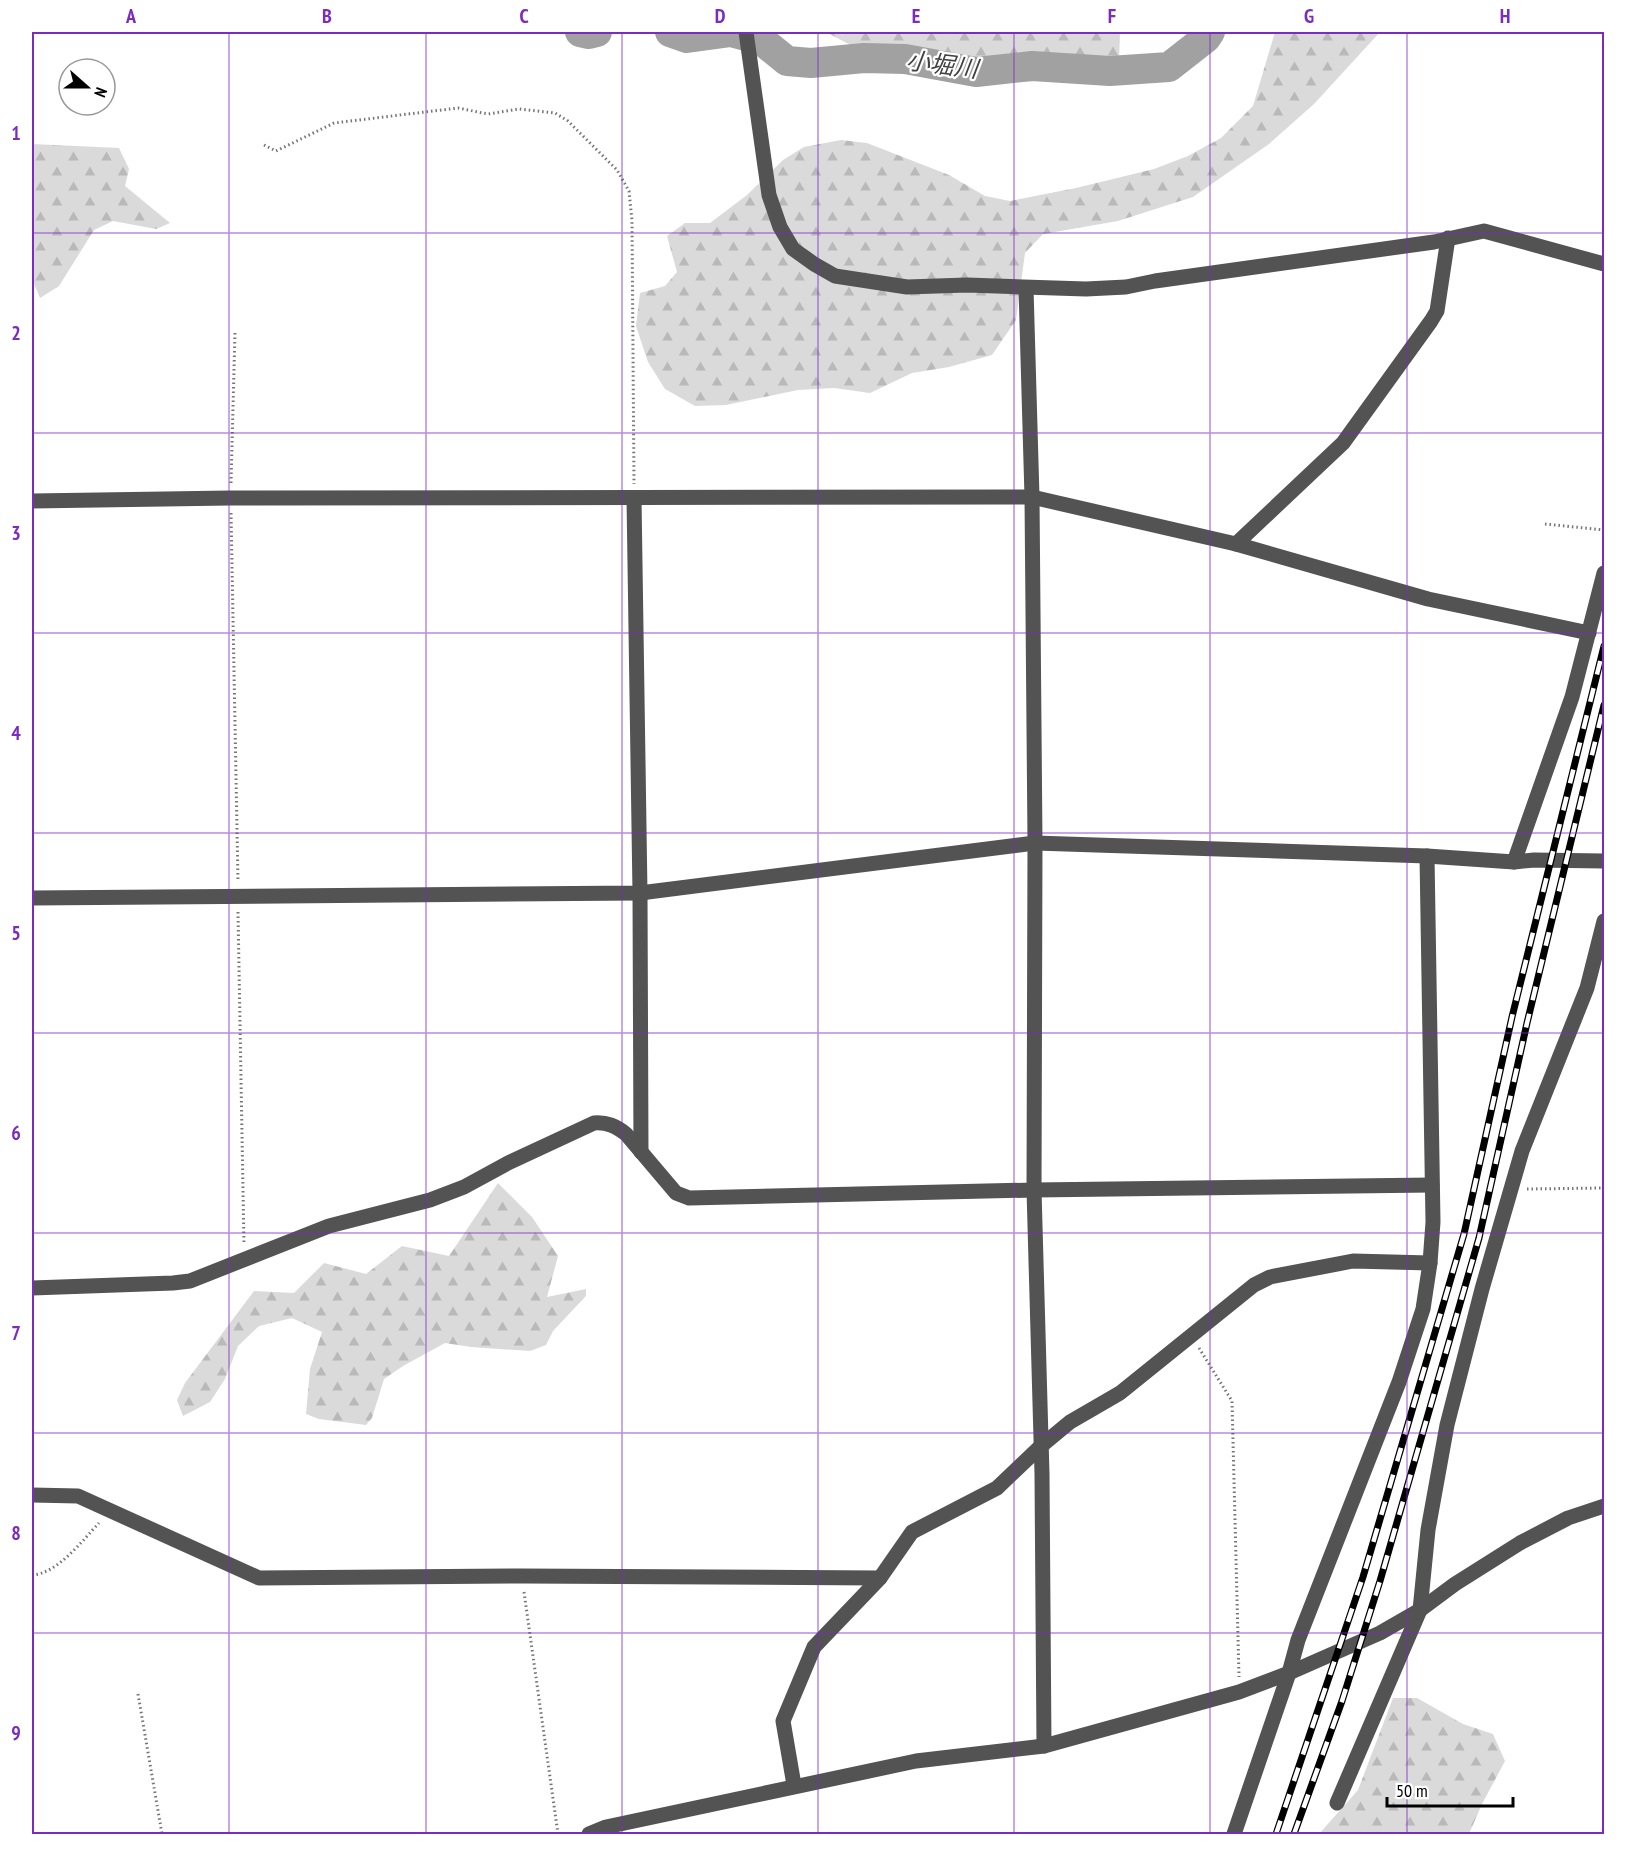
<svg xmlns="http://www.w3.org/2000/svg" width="1636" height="1866" viewBox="0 0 1636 1866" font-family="'PT Sans Narrow','Noto Sans JP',sans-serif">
	<defs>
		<pattern id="forest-firs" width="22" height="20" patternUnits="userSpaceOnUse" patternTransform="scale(1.5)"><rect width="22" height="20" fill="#dadada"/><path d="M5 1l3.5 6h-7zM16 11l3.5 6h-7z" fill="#b9b9b9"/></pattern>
	</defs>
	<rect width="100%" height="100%" fill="#fff"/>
	<g fill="url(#forest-firs)">
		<polygon points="826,32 1120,32 1119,62 1035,57 980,62 921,53 856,48"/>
		<polygon points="1275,32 1380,32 1314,104 1269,144 1193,197 1118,221 1043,234 1025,253 1016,320 992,355 949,367 912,373 870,393 834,388 798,390 726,405 695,406 665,389 648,362 636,326 640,293 665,286 677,272 667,236 685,223 710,223 747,195 783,160 804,147 841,140 867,143 949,175 985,196 1010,201 1076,188 1154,169 1188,156 1221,138 1253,106"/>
		<polygon points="32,144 119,148 129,169 125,186 170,223 156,229 113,221 94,230 59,286 40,298 32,279"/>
		<polygon points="498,1183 532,1217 558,1256 547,1297 586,1289 586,1296 553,1331 546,1345 530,1351 471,1347 445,1343 403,1366 384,1379 372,1418 366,1425 319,1419 306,1414 310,1369 322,1332 292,1318 259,1326 238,1346 225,1379 210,1402 183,1416 177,1400 185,1383 254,1291 294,1293 324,1263 366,1274 402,1246 449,1256"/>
		<polygon points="1393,1698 1417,1698 1463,1724 1493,1734 1505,1761 1482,1804 1469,1834 1319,1834 1358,1790"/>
	</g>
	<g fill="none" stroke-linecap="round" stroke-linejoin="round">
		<g stroke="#a1a1a1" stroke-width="30">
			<polyline points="580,32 589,34 597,32"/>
			<polyline points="670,32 687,38 731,32 761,40 787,61 811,63 864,58 905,59 976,72 1032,66 1110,71 1169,67 1206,38 1210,32"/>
		</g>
		<g stroke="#757575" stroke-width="3" stroke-dasharray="1.5 3" stroke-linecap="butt">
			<polyline points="264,145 276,151 334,123 458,108 488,114 519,109 555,113 568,121 617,170 629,191 632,221 634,484"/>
			<polyline points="231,483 235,332"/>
			<polyline points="231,513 238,882"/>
			<polyline points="1545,524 1604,530"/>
			<polyline points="238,912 244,1245"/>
			<polyline points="1527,1189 1604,1188"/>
			<polyline points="1199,1348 1232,1401 1239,1677"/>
			<path d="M32,1575c25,-1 50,-34 67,-52"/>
			<polyline points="524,1592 558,1834"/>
			<polyline points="138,1694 162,1834"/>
		</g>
		<g stroke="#535353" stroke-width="15">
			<polyline points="746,32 769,195 780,227 793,249 814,264 835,276 907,287 967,285 1086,289 1126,287 1155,281 1434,242 1484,231 1604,264"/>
			<polyline points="1026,288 1032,497 1035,843 1034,1190 1042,1474 1044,1746"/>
			<polyline points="634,498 640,893 641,1152"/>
			<polyline points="32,501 230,498 1032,497 1236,544 1428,599 1589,633"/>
			<polyline points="1236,544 1343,443 1431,321 1437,311 1448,238"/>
			<polyline points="1514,862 1572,697 1604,573"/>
			<polyline points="32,898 640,893 1035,843 1427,856 1514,862 1534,860 1604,861"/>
			<path d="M32,1288l141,-5 17,-2 139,-55 101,-26 34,-13 44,-24 86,-40c13,-1 22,3 32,11l50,59 13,5 345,-8 398,-5"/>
			<polyline points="32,1495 78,1496 259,1578 522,1576 880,1578"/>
			<polyline points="794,1785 783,1721 814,1647 880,1578 912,1532 997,1488 1041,1446 1070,1422 1120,1393 1254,1285 1270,1277 1353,1261 1430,1263"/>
			<polyline points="1337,1803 1420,1610 1428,1530 1447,1425 1482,1289 1522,1151 1587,988 1604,921"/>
			<polyline points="589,1834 606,1827 916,1761 1044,1746 1239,1692 1289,1673 1380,1633 1420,1610 1455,1584 1520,1543 1568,1518 1604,1506"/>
			<polyline points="1234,1834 1289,1673 1298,1640 1399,1382 1423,1309 1430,1263 1433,1222 1427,856"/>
		</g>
		<defs>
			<g id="rail">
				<polyline points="1276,1834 1363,1577 1464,1234 1512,1017 1604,646"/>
				<polyline points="1294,1834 1342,1701 1380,1581 1479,1238 1527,1023 1604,705"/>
			</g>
		</defs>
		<use href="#rail" stroke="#000" stroke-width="7"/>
		<use href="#rail" stroke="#fff" stroke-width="4.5" stroke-dasharray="14" stroke-linecap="butt"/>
	</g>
	<path fill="none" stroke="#7b2cbf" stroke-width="1.5" stroke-opacity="0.55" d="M229,32v1802M426,32v1802M622,32v1802M818,32v1802M1014,32v1802M1210,32v1802M1407,32v1802M32,233h1572M32,433h1572M32,633h1572M32,833h1572M32,1033h1572M32,1233h1572M32,1433h1572M32,1633h1572"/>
	<g text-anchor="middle" stroke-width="4.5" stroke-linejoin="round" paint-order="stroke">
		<g font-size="24" font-style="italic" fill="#424242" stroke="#fff">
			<text transform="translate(942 65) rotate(7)" y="8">小堀川</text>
		</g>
	</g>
	<rect width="1636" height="1866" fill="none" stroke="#ffffff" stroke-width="66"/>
	<g transform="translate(87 87) rotate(111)"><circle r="28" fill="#ffffff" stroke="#999999" stroke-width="1.5"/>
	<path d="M0-4.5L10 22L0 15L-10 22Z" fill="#000000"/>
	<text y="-9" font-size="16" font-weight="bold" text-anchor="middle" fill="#000000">N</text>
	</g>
	<path d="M1387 1797v9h126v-9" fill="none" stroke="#000000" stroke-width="3"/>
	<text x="1396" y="1797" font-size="18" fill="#000000" stroke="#ffffff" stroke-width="4.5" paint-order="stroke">50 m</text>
	<rect x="33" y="33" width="1570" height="1800" fill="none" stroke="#7b2cbf" stroke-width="2"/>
	<g font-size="20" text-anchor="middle" font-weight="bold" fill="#7b2cbf">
		<text x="131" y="23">A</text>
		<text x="327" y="23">B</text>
		<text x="524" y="23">C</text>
		<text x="720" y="23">D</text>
		<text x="916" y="23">E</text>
		<text x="1112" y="23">F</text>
		<text x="1309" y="23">G</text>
		<text x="1505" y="23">H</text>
		<text x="16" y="140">1</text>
		<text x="16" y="340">2</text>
		<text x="16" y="540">3</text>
		<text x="16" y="740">4</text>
		<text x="16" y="940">5</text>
		<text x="16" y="1140">6</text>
		<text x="16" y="1340">7</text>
		<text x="16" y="1540">8</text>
		<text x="16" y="1740">9</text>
	</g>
</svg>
